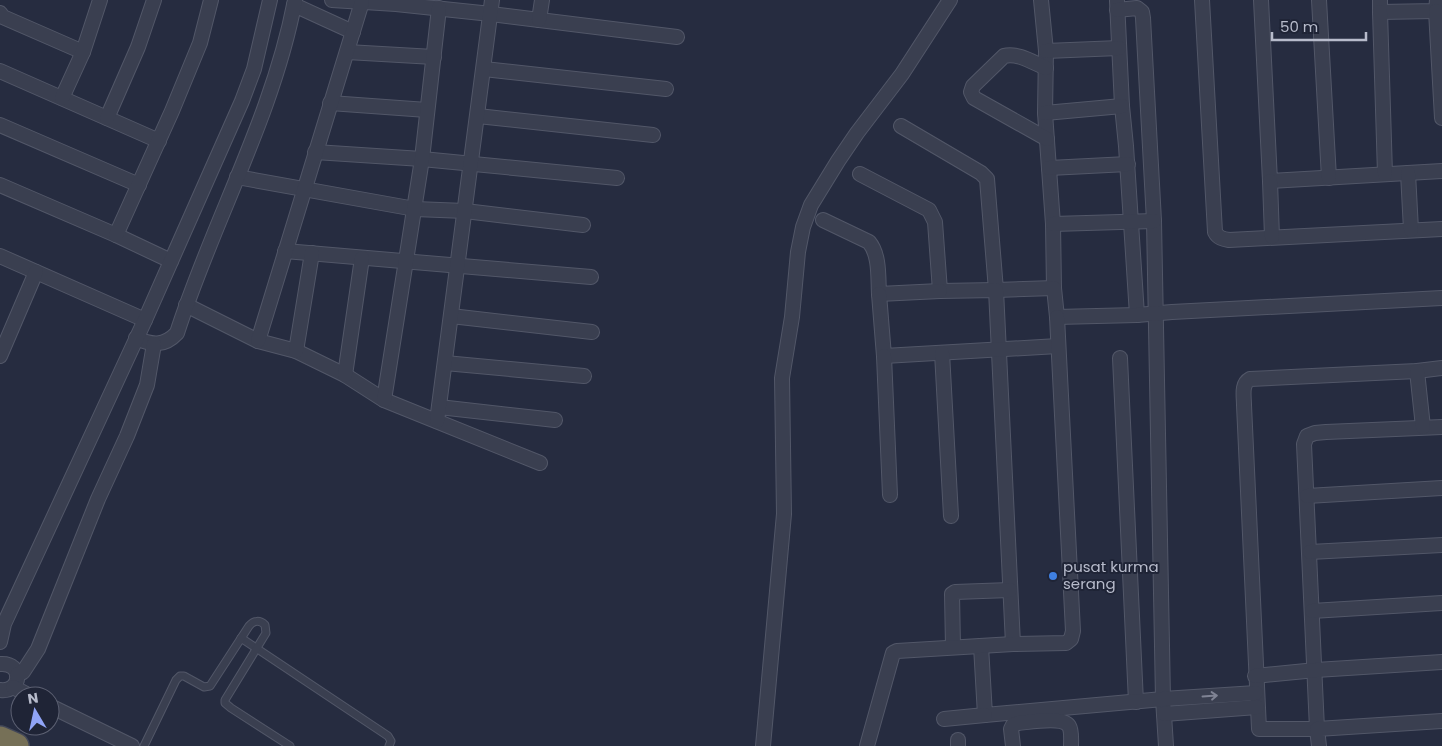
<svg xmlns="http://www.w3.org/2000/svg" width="1442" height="746" viewBox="0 0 1442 746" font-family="Poppins,sans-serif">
	<rect width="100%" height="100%" fill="#262c40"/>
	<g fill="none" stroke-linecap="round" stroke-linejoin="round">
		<defs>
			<g id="lane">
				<polyline points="241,638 388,736 391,741 389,746"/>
				<path d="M144,746l32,-66 4,-4h4l20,11 6,-1 39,-60c5,-6 11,-6 16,-1l1,8 -41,67v3l6,5 59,38"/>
			</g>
			<g id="street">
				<polyline points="332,0 396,4 491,14 677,37"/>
				<polyline points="1041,0 1046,51 1045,113 1053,224 1054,288"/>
				<path d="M1202,0l13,232c3,6 8,7 14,8l213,-11"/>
				<polyline points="1261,0 1270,181 1442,171"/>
				<polyline points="1319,0 1329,178"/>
				<polyline points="1380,0 1380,12 1436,11 1437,0"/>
				<polyline points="1117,1 1122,106 1126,146 1137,315"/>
				<polyline points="294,5 353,32"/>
				<polyline points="1117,10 1137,8 1142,12 1143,18 1154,221 1163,699 1166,746"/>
				<polyline points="1436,11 1442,118"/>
				<polyline points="1380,12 1385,174"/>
				<polyline points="0,13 3,17 83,52"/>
				<polyline points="539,20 542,0"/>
				<polyline points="1046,51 1119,48"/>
				<polyline points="347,52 434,57"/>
				<path d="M1046,68c-12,-5 -29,-16 -42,-12l-31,30 -2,6 3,6 73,41"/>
				<polyline points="484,69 666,89"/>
				<polyline points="0,71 159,141"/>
				<polyline points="62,98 83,52 100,0"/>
				<polyline points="330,103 427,110"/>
				<polyline points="1045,113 1122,106"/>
				<polyline points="478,116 653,135"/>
				<polyline points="107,118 138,47 154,0"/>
				<polyline points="0,125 139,185"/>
				<polyline points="901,126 981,173 987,179 996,290 1054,288 1057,317 1137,315 1172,312 1442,298"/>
				<polyline points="315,152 422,159 617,178"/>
				<polyline points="1049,168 1128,164"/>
				<polyline points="1408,173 1411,230"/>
				<polyline points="860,174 929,210 935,222 940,291 996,290 1013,644"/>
				<polyline points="237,177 415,209 465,211 583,225"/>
				<polyline points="1270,181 1272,237"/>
				<polyline points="0,185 116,235 171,261"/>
				<path d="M823,220l46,22c11,13 9,36 10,52l61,-3"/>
				<polyline points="1053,224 1154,221"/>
				<polyline points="116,235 172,111 200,43 211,0"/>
				<polyline points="285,251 591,277"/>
				<polyline points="0,256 145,320"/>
				<polyline points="879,294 884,356 1058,346"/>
				<polyline points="186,305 258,341 296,351 345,375 384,400 540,463"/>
				<polyline points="451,316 592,332"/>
				<path d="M136,338c15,7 28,9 41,-5 36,-112 96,-217 118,-333"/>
				<polyline points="258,341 362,2"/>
				<polyline points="296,351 312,253"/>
				<polyline points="942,353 951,516"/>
				<polyline points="0,356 36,272"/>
				<polyline points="884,356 890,495"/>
				<polyline points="1120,358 1136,702"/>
				<polyline points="445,363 584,376"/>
				<path d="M1442,368l-25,3 -167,8c-9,5 -6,17 -6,26l15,324h58l-13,-285 3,-8 8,-3 11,-1 116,-5"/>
				<polyline points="1417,371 1423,427"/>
				<polyline points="345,375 362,258"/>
				<polyline points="384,400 422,159 439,8"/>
				<polyline points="439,407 555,420"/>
				<polyline points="437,421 492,0"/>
				<polyline points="1307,496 1442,488"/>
				<polyline points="1310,552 1442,545"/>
				<polyline points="1312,611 1442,603"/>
				<polyline points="0,642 4,624 145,320 242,101 254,69 270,0"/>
				<polyline points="981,646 985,715 1163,699 1256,693"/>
				<polyline points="953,647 952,594 955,592 1010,590"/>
				<path d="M0,664c24,-2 22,29 0,26"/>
				<polyline points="17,675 23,672 38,649 98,499 127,436 147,385 154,344"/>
				<polyline points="1255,676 1316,670 1442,662"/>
				<polyline points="13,687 30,696"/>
				<polyline points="50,706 132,746"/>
				<polyline points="1164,714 1257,707"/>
				<polyline points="944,719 985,715"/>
				<polyline points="958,740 958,746"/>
				<polyline points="763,746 784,514 782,378 792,317 798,252 803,227 811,205 838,161 857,133 902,74 950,0"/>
				<polyline points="867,746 893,653 897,651 1013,644 1066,643 1071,639 1073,631 1057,317"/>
				<path d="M1013,746l-2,-17 2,-4 5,-2c12,-1 44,-7 51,3 3,5 2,14 2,20"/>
				<polyline points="1319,746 1317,729 1442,721"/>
			</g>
			<polyline id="highway" points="0,739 16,746"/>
		</defs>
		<use href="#lane" stroke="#525768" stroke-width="9"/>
		<use href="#street" stroke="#525768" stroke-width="16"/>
		<use href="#highway" stroke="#424758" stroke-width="28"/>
		<use href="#lane" stroke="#3a3f50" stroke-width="7"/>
		<use href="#street" stroke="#3a3f50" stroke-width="14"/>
		<use href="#highway" stroke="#767057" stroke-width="25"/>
	</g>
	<defs><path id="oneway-shaft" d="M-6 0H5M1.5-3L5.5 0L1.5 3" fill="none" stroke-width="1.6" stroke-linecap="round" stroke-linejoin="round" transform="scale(1.25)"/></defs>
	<use stroke="#7f8394" href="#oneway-shaft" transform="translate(1210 696) rotate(-4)"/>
	<circle fill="#3f7fe0" stroke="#1f2436" stroke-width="2" cx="1053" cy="576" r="5"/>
	<g text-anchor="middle" stroke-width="4" stroke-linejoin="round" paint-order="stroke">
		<g font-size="15" fill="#b7bbcb" stroke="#1f2436" text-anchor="start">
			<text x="1063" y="572">pusat kurma<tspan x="1063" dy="17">serang</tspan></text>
		</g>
	</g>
	<g transform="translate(35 711) rotate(351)"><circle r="24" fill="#1f2436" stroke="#5c6072"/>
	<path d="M0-4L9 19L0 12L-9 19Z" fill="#90a4f7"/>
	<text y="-8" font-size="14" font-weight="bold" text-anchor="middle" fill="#b7bbcb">N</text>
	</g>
	<path d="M1272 32v8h94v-8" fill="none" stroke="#b7bbcb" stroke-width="2.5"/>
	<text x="1280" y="32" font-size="15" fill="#b7bbcb" stroke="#1f2436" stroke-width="4" paint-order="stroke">50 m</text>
</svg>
